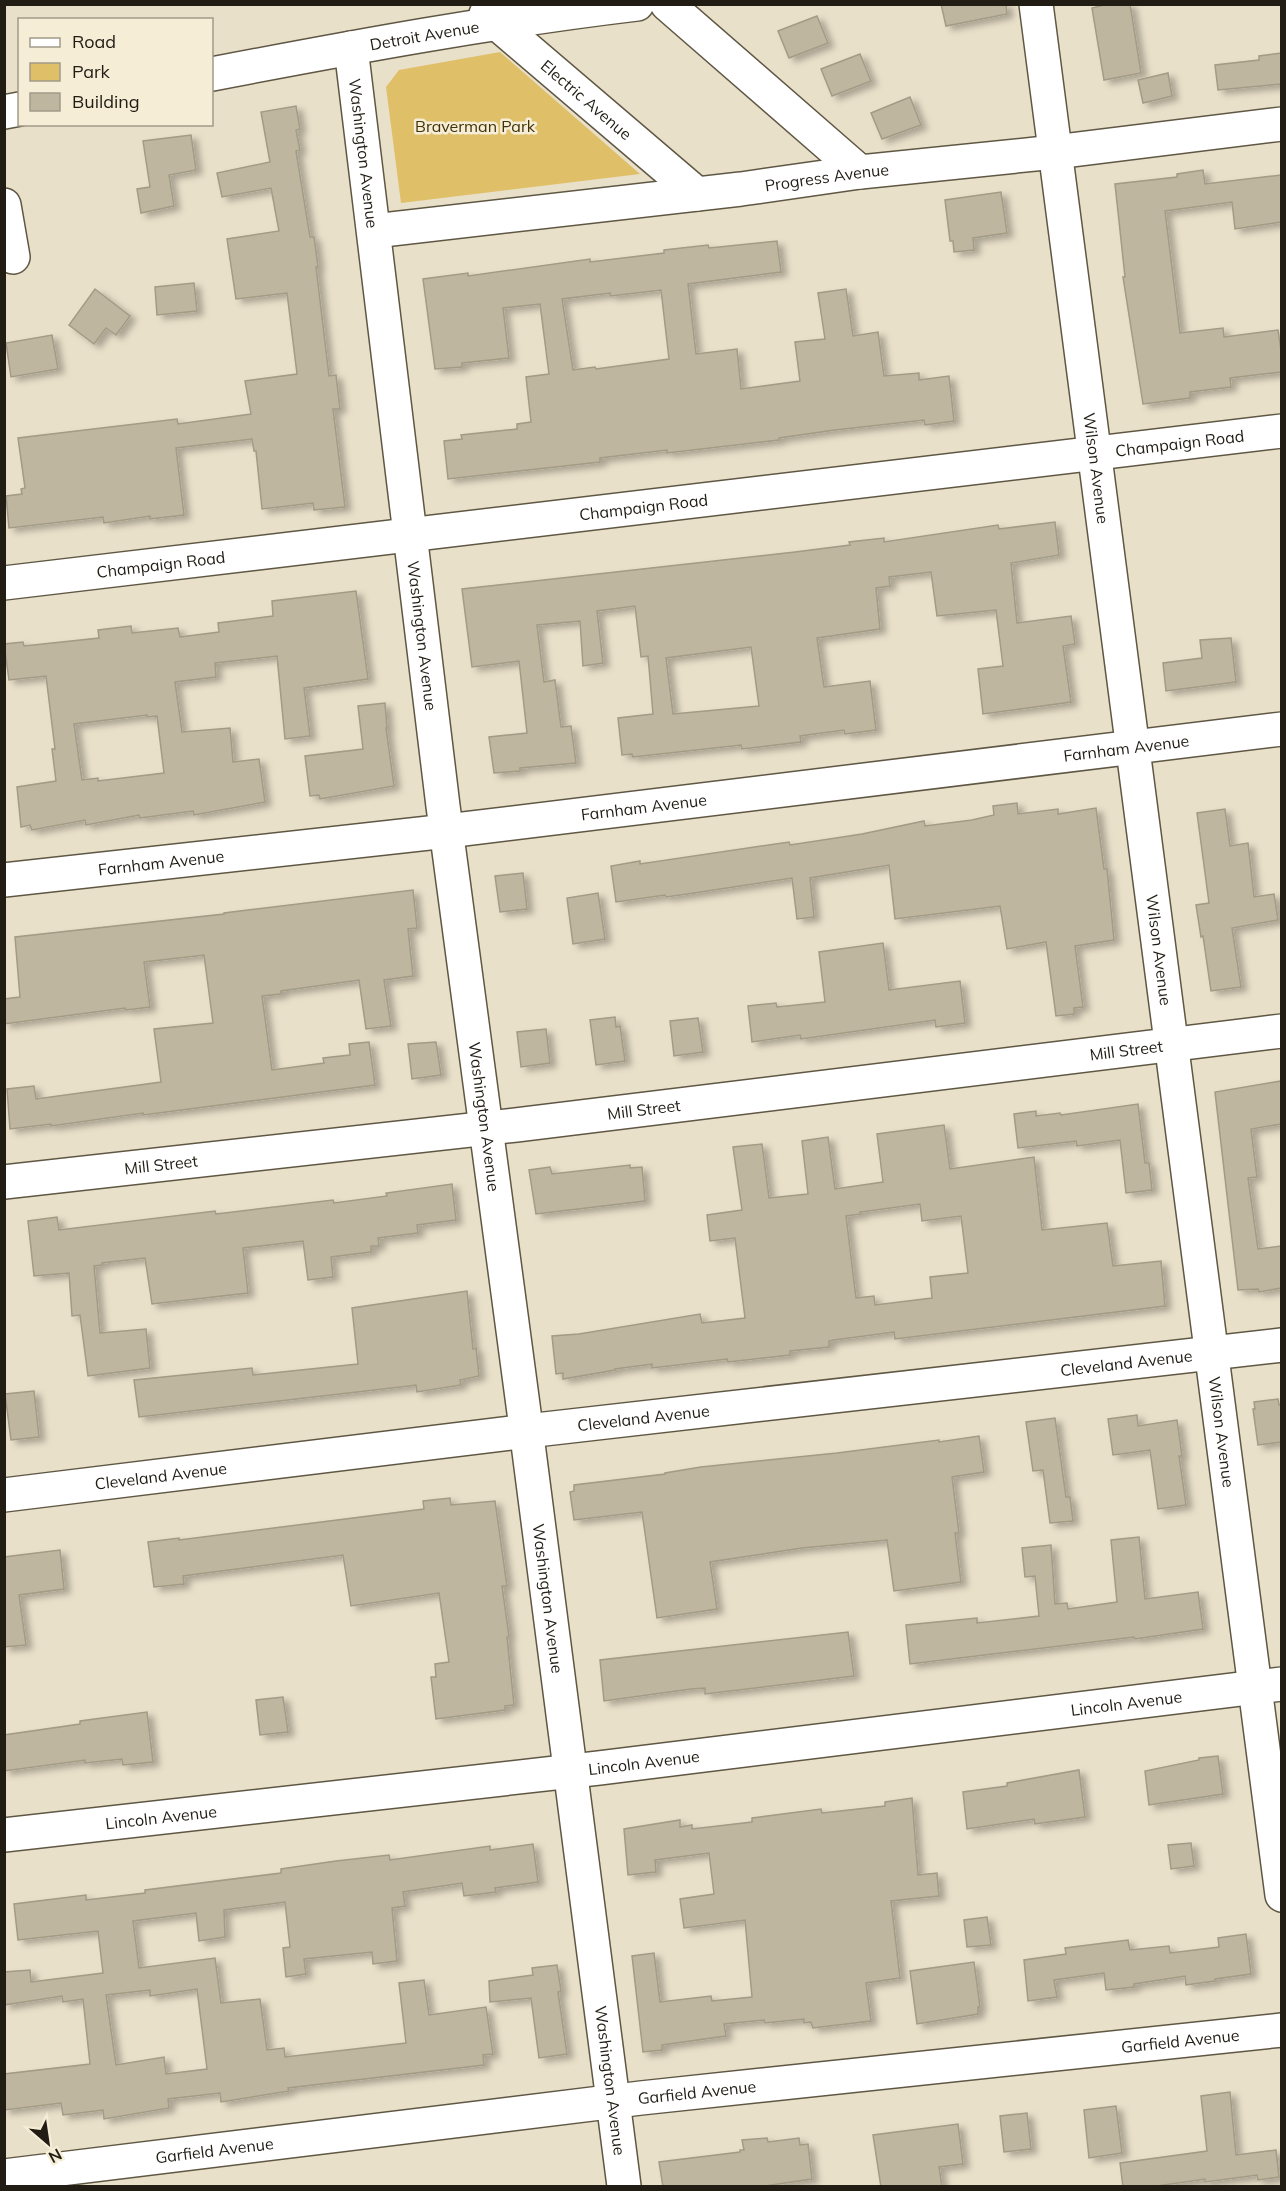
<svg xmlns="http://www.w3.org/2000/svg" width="1286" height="2191" viewBox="0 0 1286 2191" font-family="Mulish,sans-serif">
	<defs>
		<filter id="shadow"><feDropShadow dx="6" dy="4" stdDeviation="3" flood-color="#0004"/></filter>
	</defs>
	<rect width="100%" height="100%" fill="#e9e0c9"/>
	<polygon fill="#e0bf69" points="500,52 640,174 401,203 386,87 399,70"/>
	<g fill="#bfb6a0" stroke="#a39b85" stroke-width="1.5" fill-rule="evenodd" filter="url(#shadow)">
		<polygon points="941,4 1006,4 1007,14 946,26"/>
		<polygon points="1108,4 1130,4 1141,73 1104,80 1092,8"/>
		<polygon points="817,16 828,43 789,58 778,31"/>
		<polygon points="1281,53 1281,84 1218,90 1215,65 1259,60 1259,56"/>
		<polygon points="860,54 871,81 832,96 821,69"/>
		<polygon points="1168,73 1172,96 1143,103 1138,80"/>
		<polygon points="910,97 921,125 882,139 871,113"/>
		<polygon points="296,106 300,129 296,130 300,150 296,151 310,237 314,237 318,267 316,267 329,376 336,375 340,409 333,409 345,507 314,510 313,503 262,509 256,451 254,451 252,439 176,448 184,515 150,519 150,516 104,523 103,517 9,528 6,496 22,494 21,489 25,488 18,438 177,419 178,424 251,414 245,381 297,374 287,293 236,299 227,239 279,231 271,188 222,197 217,173 270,162 261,112"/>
		<polygon points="191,135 196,170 169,175 174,206 141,213 137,189 150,187 143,141"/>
		<polygon points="1203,170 1205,184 1281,175 1281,222 1235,229 1232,202 1165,211 1180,333 1223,328 1224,337 1278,330 1281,351 1281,372 1230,378 1231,387 1190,392 1190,398 1143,404 1123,277 1125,277 1115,184 1177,177 1177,174"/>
		<polygon points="1001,192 1007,233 973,238 974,250 954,252 953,241 950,241 945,200"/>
		<path d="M777,241l4,31 -93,12 8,70 41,-5 4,40 59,-8 -5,-39 30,-3 -7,-46 28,-4 7,47 25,-4 6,44 35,-3v7l30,-4 5,45 -29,4 -1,-5 -89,10 -56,8v2l-112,13v-3l-67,8v4l-152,17 -4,-38 18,-2 -1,-4 56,-6v-5l14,-2 -5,-45 23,-3 -9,-70 -37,4 6,50 -47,5v4l-27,2 -12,-90 45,-6v3l122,-17v3l74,-9v-3l44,-5 1,3zM661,290l8,69 -73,10 -1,-2 -22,3 -11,-71 48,-6 1,3z"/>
		<polygon points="194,283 197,311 157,315 155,287"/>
		<polygon points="95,289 130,316 116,335 106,328 94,344 69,325"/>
		<polygon points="52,335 58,369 11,377 6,343"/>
		<path d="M1055,522l4,33 -48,8 6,60 54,-7 4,28 -12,2 8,56 -88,12 -5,-45 25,-3 -7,-56 -59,6 -6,-44 -42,5 1,9 -14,2 4,41 -63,9 7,49 46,-6 6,49 -31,4 -1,-4 -44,6 1,6 -59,7 -1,-4 -108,12 -1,-3 -10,1 -4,-37 35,-4 -5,-58 -7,1 -6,-51 -38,5 6,52 -20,3 -3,-45 -43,4 7,57 11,-2 6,47 10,-1 5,37 -56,5v3l-26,2 -5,-36 38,-4 -8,-72 -47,6 -10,-78 333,-37 55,-7 -1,-3 35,-4v4l114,-17 1,4zM751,647l8,59 -86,8 -7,-56z"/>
		<path d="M356,591l12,88 -64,9 6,48 -25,3 -8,-83 -62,7 1,14 -41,5 7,50 48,-4 3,34 26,-3 6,43 -71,13 -1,-4 -53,7 -1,-3 -53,10 -1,-5 -53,10 -2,-5 -9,2 -4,-40 39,-6 -4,-32h3l-9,-73 -37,4 -5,-36 19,-2 1,4 75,-8 -1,-8 33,-4 1,7 46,-5 2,9 39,-5 -1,-9 55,-7 -1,-15zM147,715v2l10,-1 7,57 -66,8v-3l-16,2 -8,-56z"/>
		<polygon points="1231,638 1236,682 1166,691 1163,663 1202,658 1200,640"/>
		<polygon points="385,703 387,728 386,728 394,786 320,799 319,795 310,796 305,756 363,749 358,706"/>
		<polygon points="1017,803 1018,814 1058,809 1058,814 1096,808 1104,869 1107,869 1114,940 1075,946 1083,1007 1074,1008 1074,1014 1056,1016 1046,942 1007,949 1000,906 895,919 889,865 810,878 814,917 797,919 792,878 694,893 666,897 665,895 616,902 611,866 640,861 640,864 789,842 790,845 862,834 924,821 925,826 972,820 994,815 993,806"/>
		<polygon points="1225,809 1230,846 1248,843 1254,897 1274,894 1278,920 1232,928 1241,987 1211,991 1203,936 1201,937 1196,905 1209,903 1197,813"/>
		<polygon points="523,873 527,909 500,912 495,876"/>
		<polygon points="413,890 417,928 408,929 413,976 384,980 391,1026 366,1029 359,980 281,991 281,994 262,996 272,1070 324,1063 323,1058 350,1055 349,1044 369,1042 375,1085 143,1115 143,1113 51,1126 51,1124 10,1129 7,1089 34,1086 36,1099 161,1082 154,1029 213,1023 204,955 144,962 150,1007 126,1010 125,1008 4,1024 4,999 20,997 15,937 224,914 224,913"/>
		<polygon points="598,893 605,939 573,944 567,898"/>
		<polygon points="883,943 889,990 960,981 965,1023 936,1027 935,1020 801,1039 800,1035 752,1042 748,1006 776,1003 777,1007 825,1002 819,952"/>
		<polygon points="615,1017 616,1027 620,1026 625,1061 596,1065 590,1020"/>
		<polygon points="698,1018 703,1052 674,1056 670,1021"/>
		<polygon points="546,1029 550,1063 521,1067 517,1032"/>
		<polygon points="436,1042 441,1075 412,1079 408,1044"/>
		<polygon points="1281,1081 1281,1124 1251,1129 1257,1177 1248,1178 1258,1249 1281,1246 1281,1288 1259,1292 1258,1289 1238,1290 1215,1092"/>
		<polygon points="1138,1104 1145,1163 1149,1163 1152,1190 1126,1193 1120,1140 1077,1146 1076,1141 1018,1148 1014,1114 1036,1111 1036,1116 1060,1113 1061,1115"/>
		<path d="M944,1125l6,44 84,-12 8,73 65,-7 6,43 48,-5 4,45 -270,33 -1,-7 -60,8 -5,1v6l-39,4v4l-62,7 -1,-3 -75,9v-4l-37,5v1l-52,9v-6l-7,1 -4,-38 27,-2 121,-20 2,9 43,-5 -10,-80 -25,3 -3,-26 35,-5 -9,-63 29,-3 7,54 39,-4 -6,-53 26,-4 7,52 48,-7 -6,-48zM920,1204l2,17 39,-5 7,57 -38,4 2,21 -57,7 -1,-9 -18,2 -10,-82 15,-2 -1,-2z"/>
		<polygon points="630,1165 630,1168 642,1167 645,1201 536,1214 529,1170 550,1167 552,1174"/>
		<polygon points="452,1184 456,1220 417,1225 418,1233 378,1238 379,1246 371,1246 371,1252 331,1257 333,1277 308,1280 303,1241 243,1248 248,1293 152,1304 145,1258 102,1263 102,1265 94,1266 100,1333 146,1329 150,1368 88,1376 80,1315 72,1316 69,1273 34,1276 28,1221 57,1217 59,1230 215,1211 216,1214 333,1200 334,1203 387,1196 386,1193"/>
		<polygon points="467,1291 473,1349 476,1348 479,1376 460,1380 461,1385 417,1392 416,1385 409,1386 139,1417 134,1380 252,1368 253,1375 358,1364 352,1308"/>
		<polygon points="34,1391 39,1437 11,1440 5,1394"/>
		<polygon points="1278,1399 1279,1405 1281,1405 1281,1442 1258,1445 1253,1409 1255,1409 1254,1402"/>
		<polygon points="1137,1415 1138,1426 1177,1420 1182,1456 1179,1456 1186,1505 1158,1509 1150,1450 1113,1455 1108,1419"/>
		<polygon points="1055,1418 1066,1497 1070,1497 1073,1521 1050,1523 1043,1470 1033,1471 1026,1422"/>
		<polygon points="979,1436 984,1472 952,1477 959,1533 955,1533 961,1582 894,1591 887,1540 802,1548 710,1562 717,1609 657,1618 642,1512 574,1520 570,1492 574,1491 574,1485 665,1474 665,1473 701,1467 837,1453 939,1440 939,1442"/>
		<polygon points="450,1498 451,1505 495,1501 507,1586 502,1586 509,1636 507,1637 514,1705 505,1706 505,1710 436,1719 431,1677 436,1677 435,1664 449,1662 439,1593 351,1606 343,1555 183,1576 184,1584 154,1587 148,1542 179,1538 179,1540 424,1509 423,1501"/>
		<polygon points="1139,1537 1145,1599 1198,1592 1203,1629 1135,1639 1134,1637 910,1664 906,1625 977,1618 977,1623 1039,1616 1035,1576 1025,1577 1022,1548 1051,1545 1055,1604 1067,1603 1068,1609 1117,1602 1111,1540"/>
		<polygon points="60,1550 64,1589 19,1595 26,1645 4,1647 4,1557"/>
		<polygon points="848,1632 854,1676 705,1694 705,1688 691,1689 604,1701 600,1660"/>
		<polygon points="283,1697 288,1732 260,1735 256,1700"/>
		<polygon points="147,1712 153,1762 123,1765 122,1759 85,1763 85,1760 4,1771 4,1735 80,1724 80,1721"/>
		<polygon points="1218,1756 1223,1794 1149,1805 1145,1771 1199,1760 1199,1758"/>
		<polygon points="1079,1770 1085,1817 1035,1824 1034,1819 967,1829 963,1792 1007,1786 1007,1783"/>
		<polygon points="912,1798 918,1875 937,1873 939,1896 891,1901 900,1978 866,1983 871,2021 813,2028 811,2022 804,2023 804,2019 765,2023 764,2020 724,2024 726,2036 662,2045 662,2050 643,2052 632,1956 654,1953 660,2002 711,1996 712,2001 752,1997 745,1920 684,1928 680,1899 714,1894 709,1853 655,1860 656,1872 628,1875 624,1829 680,1820 680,1827 692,1825 692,1829 752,1822 752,1818 821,1809 822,1813 885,1806 885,1802"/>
		<polygon points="1191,1843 1194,1866 1171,1869 1168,1845"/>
		<path d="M533,1844l5,38 -43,6 1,4 -32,4 -2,-13 -59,9 2,14 -13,2 5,53 -24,3 -1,-12 -68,7 2,15 -20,3 -3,-29 7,-1 -5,-45 -61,8 1,27 -26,4 -3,-28 -63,8 6,47 76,-10 6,45 39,-4 7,51 17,-2 1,9 121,-14 -7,-60 25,-3 5,35 57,-8 7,47 -10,1 1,10 -196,23 1,3 -68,11 -1,-9 -52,6 1,9 -65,11 -1,-9 -40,5 -2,-12 -57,7v-36l86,-10 -7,-65 -20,3 -1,-6 -58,9v-33l26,-2 1,12 72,-9 -5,-42 -80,9 -4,-36 72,-9v5l59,-7v-3l136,-17v-4l55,-8 53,-6 1,5 100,-14v4zM197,1989l10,80 -41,5 -2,-17 -48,8 -10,-70 44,-5v6z"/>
		<polygon points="987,1917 991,1945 967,1947 964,1920"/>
		<polygon points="1246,1934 1251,1974 1215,1979 1215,1981 1186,1985 1185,1976 1134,1984 1134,1987 1106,1990 1104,1973 1054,1980 1057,1997 1028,2001 1024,1960 1066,1954 1065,1948 1128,1940 1130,1950 1169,1946 1170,1953 1219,1947 1218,1938"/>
		<polygon points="974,1962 980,2007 978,2007 978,2014 917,2024 910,1971"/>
		<polygon points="557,1965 561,1991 558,1992 567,2054 539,2058 531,1998 490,2002 489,1981 533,1975 532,1968"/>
		<polygon points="1230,2092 1236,2155 1276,2150 1279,2177 1258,2180 1257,2175 1205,2182 1205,2179 1150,2187 1123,2187 1120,2163 1207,2151 1201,2096"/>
		<polygon points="1116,2106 1122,2153 1089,2158 1084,2110"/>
		<polygon points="1027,2113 1031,2149 1004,2152 1000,2116"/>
		<polygon points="958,2124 963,2164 939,2167 942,2187 881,2187 873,2135"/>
		<polygon points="767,2138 768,2142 799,2138 800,2145 808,2144 812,2179 758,2187 663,2187 659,2162 740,2152 740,2150 744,2150 742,2140"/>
	</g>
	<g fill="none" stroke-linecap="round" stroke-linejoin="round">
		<defs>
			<g id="minor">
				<polyline points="667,4 860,172"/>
				<path id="s1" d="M1036,4l246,1891"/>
				<path id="s2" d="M486,14l211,180"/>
				<path id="s3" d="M351,48l92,758 80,599 101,781"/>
				<path id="s4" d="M212,74c141,-27 282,-53 425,-70"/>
				<polyline points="4,112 20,109"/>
				<polyline points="4,205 13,257"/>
				<path id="s5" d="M374,231l367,-42 119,-17 195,-20 227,-28"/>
				<path id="s6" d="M4,583l1278,-152"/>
				<path id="s7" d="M4,880l443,-49 835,-102"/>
				<path id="s8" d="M4,1182l512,-57 766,-94"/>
				<path id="s9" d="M4,1495l523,-64 755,-86"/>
				<path id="s10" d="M4,1835l595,-67 683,-84"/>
				<path id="s11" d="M4,2176l637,-78 641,-68"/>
			</g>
		</defs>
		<use href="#minor" stroke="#5f5744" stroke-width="36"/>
		<use href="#minor" stroke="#fff" stroke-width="33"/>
	</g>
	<g text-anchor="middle" stroke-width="5" stroke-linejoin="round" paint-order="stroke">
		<g font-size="16" fill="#211d15" stroke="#f6edd6">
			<text dy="6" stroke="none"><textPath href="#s4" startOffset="216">Detroit Avenue</textPath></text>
			<text dy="6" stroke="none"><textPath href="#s2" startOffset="132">Electric Avenue</textPath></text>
			<text dy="6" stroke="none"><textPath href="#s3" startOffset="106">Washington Avenue</textPath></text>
			<text dy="6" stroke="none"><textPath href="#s5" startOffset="456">Progress Avenue</textPath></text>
			<text dy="6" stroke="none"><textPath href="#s6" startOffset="1184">Champaign Road</textPath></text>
			<text dy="6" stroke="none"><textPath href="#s1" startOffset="468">Wilson Avenue</textPath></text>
			<text dy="6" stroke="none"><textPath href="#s6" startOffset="644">Champaign Road</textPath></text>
			<text dy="6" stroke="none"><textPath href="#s6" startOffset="158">Champaign Road</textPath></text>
			<text dy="6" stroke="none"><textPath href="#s3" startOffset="592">Washington Avenue</textPath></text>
			<text dy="6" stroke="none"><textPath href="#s7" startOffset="1130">Farnham Avenue</textPath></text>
			<text dy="6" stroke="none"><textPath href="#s7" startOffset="644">Farnham Avenue</textPath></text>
			<text dy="6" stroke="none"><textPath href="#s7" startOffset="158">Farnham Avenue</textPath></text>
			<text dy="6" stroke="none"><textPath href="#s1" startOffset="954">Wilson Avenue</textPath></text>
			<text dy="6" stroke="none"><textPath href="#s8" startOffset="1130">Mill Street</textPath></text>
			<text dy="6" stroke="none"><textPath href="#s8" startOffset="644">Mill Street</textPath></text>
			<text dy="6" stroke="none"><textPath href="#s3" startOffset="1077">Washington Avenue</textPath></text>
			<text dy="6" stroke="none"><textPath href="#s8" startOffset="158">Mill Street</textPath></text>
			<text dy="6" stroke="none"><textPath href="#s9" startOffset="1130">Cleveland Avenue</textPath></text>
			<text dy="6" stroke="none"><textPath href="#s9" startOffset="644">Cleveland Avenue</textPath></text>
			<text dy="6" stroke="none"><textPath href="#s1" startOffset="1440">Wilson Avenue</textPath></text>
			<text dy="6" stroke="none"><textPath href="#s9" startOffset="158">Cleveland Avenue</textPath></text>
			<text dy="6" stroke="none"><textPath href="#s3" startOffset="1563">Washington Avenue</textPath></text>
			<text dy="6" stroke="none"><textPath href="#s10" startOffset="1130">Lincoln Avenue</textPath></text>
			<text dy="6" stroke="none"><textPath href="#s10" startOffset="644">Lincoln Avenue</textPath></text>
			<text dy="6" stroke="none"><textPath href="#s10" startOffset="158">Lincoln Avenue</textPath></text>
			<text dy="6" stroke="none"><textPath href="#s11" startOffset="1184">Garfield Avenue</textPath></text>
			<text dy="6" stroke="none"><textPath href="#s3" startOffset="2049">Washington Avenue</textPath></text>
			<text dy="6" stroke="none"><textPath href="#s11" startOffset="698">Garfield Avenue</textPath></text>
			<text dy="6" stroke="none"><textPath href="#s11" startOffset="212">Garfield Avenue</textPath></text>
		</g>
		<g font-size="16" fill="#403207" stroke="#f6edd6">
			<text x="475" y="132">Braverman Park</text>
		</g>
	</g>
	<rect width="1286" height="2191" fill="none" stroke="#211d15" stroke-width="12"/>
	<rect x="18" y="18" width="195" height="108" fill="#f6edd6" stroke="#a19a89" stroke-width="1.5"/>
	<rect x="30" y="38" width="30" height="9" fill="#ffffff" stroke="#a19a89" stroke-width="1.5"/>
	<text x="72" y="48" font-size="18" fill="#211d15">Road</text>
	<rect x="30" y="63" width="30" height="18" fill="#e0bf69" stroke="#a19a89" stroke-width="1.5"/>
	<text x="72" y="78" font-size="18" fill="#211d15">Park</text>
	<rect x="30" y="93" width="30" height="18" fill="#bfb6a0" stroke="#a19a89" stroke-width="1.5"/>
	<text x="72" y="108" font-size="18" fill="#211d15">Building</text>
	<g transform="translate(48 2143) rotate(151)" stroke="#f6edd6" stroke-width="4.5" paint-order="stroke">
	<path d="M0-4.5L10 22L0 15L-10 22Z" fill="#211d15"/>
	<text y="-9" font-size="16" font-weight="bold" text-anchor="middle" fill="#211d15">N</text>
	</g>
</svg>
